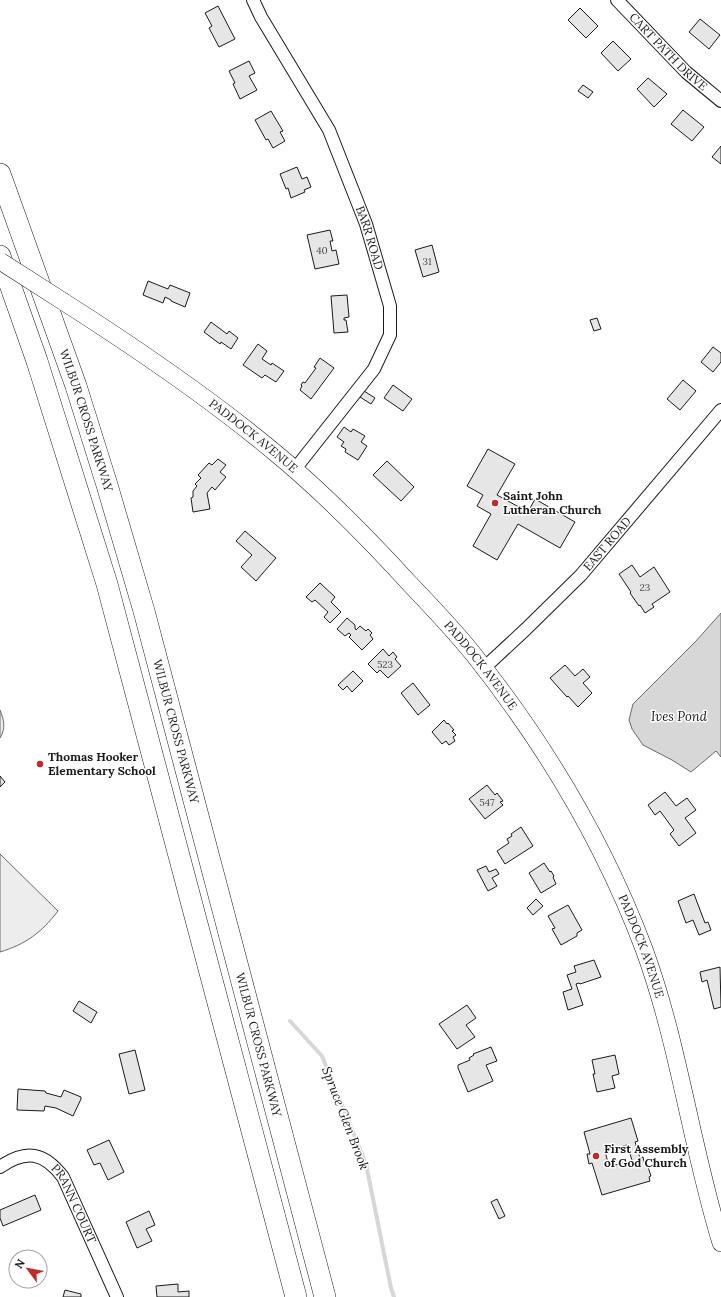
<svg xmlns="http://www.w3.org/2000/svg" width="721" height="1297" viewBox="0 0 721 1297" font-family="Lora,serif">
	<rect width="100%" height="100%" fill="#fff"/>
	<g fill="#ededed" stroke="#6a6a6a">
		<path d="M0,710c4,10 6,18 0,28z"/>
		<path d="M0,854l58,57c-17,22 -32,33 -58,41z"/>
	</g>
	<polygon fill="#d7d7d7" stroke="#6a6a6a" points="721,613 721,757 716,751 691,772 672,760 643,745 632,729 629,720 633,704 696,641"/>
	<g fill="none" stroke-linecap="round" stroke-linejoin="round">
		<polyline stroke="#d7d7d7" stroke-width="4" points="290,1021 322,1056 366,1164 391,1288 394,1297"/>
	</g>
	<g fill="#e6e6e6" stroke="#1a1a1a" fill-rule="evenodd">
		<polygon points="218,6 235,39 219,47 209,28 212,26 205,13"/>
		<polygon points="580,8 598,26 586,38 568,20"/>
		<polygon points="700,19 720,35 709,49 689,32"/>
		<polygon points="613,41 631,59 618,71 601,53"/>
		<polygon points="249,61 255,73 249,76 257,90 240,99 233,84 235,83 229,71"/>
		<polygon points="648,78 667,94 654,107 637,89"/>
		<polygon points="583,85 593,92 588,98 578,91"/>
		<polygon points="683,110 704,127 692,141 671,124"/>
		<polygon points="271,111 283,131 280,132 285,141 273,148 268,139 266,140 255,120"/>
		<polygon points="721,146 721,164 712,157"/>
		<polygon points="297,167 302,179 307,177 311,187 304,190 305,192 291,198 288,188 286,189 280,174"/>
		<polygon points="330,230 333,241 330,241 332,251 336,250 339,264 315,269 307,235"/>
		<polygon points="432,245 439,272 423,277 415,250"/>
		<polygon points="148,281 168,289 170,285 190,293 185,307 171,301 171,300 165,297 163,303 143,295"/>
		<polygon points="347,295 349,317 344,318 344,320 346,320 348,332 334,333 331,296"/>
		<polygon points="597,318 601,329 594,331 590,320"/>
		<polygon points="211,322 227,334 229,331 238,338 231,349 221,342 220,344 204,332"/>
		<polygon points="258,344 267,351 262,359 271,365 272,363 284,371 276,382 265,375 262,378 243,365"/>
		<polygon points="713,347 721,353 721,362 713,372 701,362"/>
		<polygon points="320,358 334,368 311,399 300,390 302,386 301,385 303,382 305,383 316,368 314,367"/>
		<polygon points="683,380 696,391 680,410 667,399"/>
		<polygon points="393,385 412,399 403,411 384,398"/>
		<polygon points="364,391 375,398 371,404 360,397"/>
		<polygon points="344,427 351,432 353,429 365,436 361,442 367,446 358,460 345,452 346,449 341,446 344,442 337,437"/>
		<polygon points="488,449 515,464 497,495 528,512 535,499 575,522 560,548 518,524 497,560 473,546 491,514 477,506 483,495 467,486"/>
		<polygon points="218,459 226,465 220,472 226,477 215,490 212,487 207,493 210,509 193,512 191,498 193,497 193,491 197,486 195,484 201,478 198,475 209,463 212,465"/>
		<polygon points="387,461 414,487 401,501 373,475"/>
		<polygon points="245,531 276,558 256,581 241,567 252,555 236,541"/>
		<polygon points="632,565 640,577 654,567 670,592 652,604 654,607 645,613 640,605 639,606 630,593 631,592 619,574"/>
		<polygon points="320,583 335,597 331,602 341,612 330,623 324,617 328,612 315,600 312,602 306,597"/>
		<polygon points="347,618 355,625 355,628 356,630 360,626 366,631 368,629 372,633 370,635 373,639 362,650 349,637 351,635 349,633 345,636 337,629"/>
		<polygon points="383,649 389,656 393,652 397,657 395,659 401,666 388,678 380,670 377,673 368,664"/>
		<polygon points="565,665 575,676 583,669 590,677 583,683 592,693 578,707 568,696 567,697 550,678"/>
		<polygon points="353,671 363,681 352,692 347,686 343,690 338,685"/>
		<polygon points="413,683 430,705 418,715 401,693"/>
		<polygon points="444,720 447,724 448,723 454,730 452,731 456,735 453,737 455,741 449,745 446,741 442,744 432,732"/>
		<polygon points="0,776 5,782 0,787"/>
		<polygon points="487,785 495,795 497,793 503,801 500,802 503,805 485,819 469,799"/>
		<polygon points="665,792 676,806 687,798 696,810 685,818 696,833 679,846 670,834 674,830 660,811 655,815 648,805"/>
		<polygon points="521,827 533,846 505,864 497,851 509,843 507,839 512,836 511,834"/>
		<polygon points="544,863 550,872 551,871 554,876 553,877 556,884 541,893 529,873"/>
		<polygon points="486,866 489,872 496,869 499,874 492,878 497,886 488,891 477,870"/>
		<polygon points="694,894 705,923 708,922 711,930 699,935 693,920 686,923 678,901"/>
		<polygon points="536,899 543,906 533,915 527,908"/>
		<polygon points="568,905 582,930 577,933 577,936 561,945 552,929 555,928 548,916"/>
		<polygon points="594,960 601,977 580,984 579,983 576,984 583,1005 568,1010 563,992 572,989 567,975 576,972 574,966"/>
		<polygon points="720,967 721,1007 714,1009 707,980 702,982 700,972"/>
		<polygon points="79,1001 97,1012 91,1023 73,1011"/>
		<polygon points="467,1005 476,1018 466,1025 475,1037 457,1049 439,1024"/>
		<polygon points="491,1047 497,1061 486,1065 493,1081 468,1092 458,1068 458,1065 470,1060 469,1058 474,1055 473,1054"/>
		<polygon points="135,1050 145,1090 129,1094 119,1054"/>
		<polygon points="615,1055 619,1074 612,1076 615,1088 597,1092 593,1074 595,1074 592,1060"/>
		<polygon points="18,1089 45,1091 46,1093 61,1097 64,1090 81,1097 81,1099 73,1116 56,1108 45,1106 44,1111 17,1110"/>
		<path d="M631,1118l7,23 -3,1 5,16 3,-1 1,5 2,-1 5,15 -2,1 1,4 -48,14 -10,-32 -3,1 -2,-10h3l-6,-22zM627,1145l5,15 -23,7 -4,-16z"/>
		<polygon points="109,1140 124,1172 108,1180 100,1163 94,1165 87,1150"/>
		<polygon points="35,1195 41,1210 3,1226 0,1218 0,1210"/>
		<polygon points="497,1199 505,1216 499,1219 491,1202"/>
		<polygon points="149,1211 155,1225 146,1229 152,1241 137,1248 126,1222"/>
		<polygon points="178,1284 178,1292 189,1291 189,1297 157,1297 156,1286"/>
		<polygon points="65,1290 81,1294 81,1297 63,1297"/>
	</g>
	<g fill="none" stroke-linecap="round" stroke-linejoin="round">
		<defs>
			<g id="street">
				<path id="s1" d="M253,0l8,17 68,113 37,94 24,82v29l-16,34 -79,100"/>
				<path id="s2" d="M617,0l69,72 35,29"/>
				<path id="s3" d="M484,668l42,-39 55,-54 140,-165"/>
				<path id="s4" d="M0,1167c26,-18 44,-15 63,10l54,120"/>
			</g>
			<g id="secondary">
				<path id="s5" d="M64,302c72,46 143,94 209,149 49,40 94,86 137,133 22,23 44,46 64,71 70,88 130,188 170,294 35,95 47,197 77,294"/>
			</g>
			<g id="highway">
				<path id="s6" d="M0,174l76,212 31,99 37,126 181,686"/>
				<polyline points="0,256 37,361 107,584 296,1297"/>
			</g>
		</defs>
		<use href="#street" stroke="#1a1a1a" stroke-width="14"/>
		<use href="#secondary" stroke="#1a1a1a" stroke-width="18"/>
		<use href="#highway" stroke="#1a1a1a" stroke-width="22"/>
		<use href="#street" stroke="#fff" stroke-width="12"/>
		<use href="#secondary" stroke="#fff" stroke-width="17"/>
		<use href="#highway" stroke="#fff" stroke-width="21"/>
		<defs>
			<polyline id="secondary-bridge" points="0,261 64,302"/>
		</defs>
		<use href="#secondary-bridge" stroke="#1a1a1a" stroke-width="18" stroke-linecap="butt"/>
		<use href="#secondary-bridge" stroke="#fff" stroke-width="17"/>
	</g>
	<g fill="#c62828" stroke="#fff" stroke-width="1.5">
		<circle cx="495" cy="503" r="4"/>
		<circle cx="40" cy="764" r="4"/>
		<circle cx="596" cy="1156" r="4"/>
	</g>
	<g text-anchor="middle" stroke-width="3" stroke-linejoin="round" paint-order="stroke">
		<g font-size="10" fill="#4d4d4d">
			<text x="322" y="254">40</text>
			<text x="427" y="265">31</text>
			<text x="645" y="591">23</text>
			<text x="385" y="668">523</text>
			<text x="487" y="806">547</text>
		</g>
		<g font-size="12" fill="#1a1a1a" stroke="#fff">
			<text dy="4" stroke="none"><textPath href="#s2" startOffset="73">CART PATH DRIVE</textPath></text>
			<text dy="4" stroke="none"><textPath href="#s1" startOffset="266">BARR ROAD</textPath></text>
			<text dy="4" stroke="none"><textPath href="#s6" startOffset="261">WILBUR CROSS PARKWAY</textPath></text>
			<text dy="4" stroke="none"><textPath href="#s5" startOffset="232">PADDOCK AVENUE</textPath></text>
			<text dy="4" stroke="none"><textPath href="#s3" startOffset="175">EAST ROAD</textPath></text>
			<text dy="4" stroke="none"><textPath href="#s5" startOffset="556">PADDOCK AVENUE</textPath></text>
			<text dy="4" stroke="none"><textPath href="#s6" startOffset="585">WILBUR CROSS PARKWAY</textPath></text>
			<text dy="4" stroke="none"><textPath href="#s5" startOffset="881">PADDOCK AVENUE</textPath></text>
			<text dy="4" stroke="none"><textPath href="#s6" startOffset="909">WILBUR CROSS PARKWAY</textPath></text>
			<text dy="4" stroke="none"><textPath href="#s4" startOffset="102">PRANN COURT</textPath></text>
		</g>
		<g font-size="12" font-weight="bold" fill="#1a1a1a" stroke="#fff" text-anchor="start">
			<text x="503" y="500">Saint John<tspan x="503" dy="14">Lutheran Church</tspan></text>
			<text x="48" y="761">Thomas Hooker<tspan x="48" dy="14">Elementary School</tspan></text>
			<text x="604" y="1153">First Assembly<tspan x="604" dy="14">of God Church</tspan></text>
		</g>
		<g font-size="13" font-style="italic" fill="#1a1a1a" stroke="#fff">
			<text x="679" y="721">Ives Pond</text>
			<text transform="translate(346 1118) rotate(69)" y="5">Spruce Glen Brook</text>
		</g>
	</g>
	<g transform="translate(28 1269) rotate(302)"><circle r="19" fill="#ffffff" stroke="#a3a3a3"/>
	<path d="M0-3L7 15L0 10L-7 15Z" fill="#c62828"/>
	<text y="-6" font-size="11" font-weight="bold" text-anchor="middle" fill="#1a1a1a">N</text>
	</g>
</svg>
